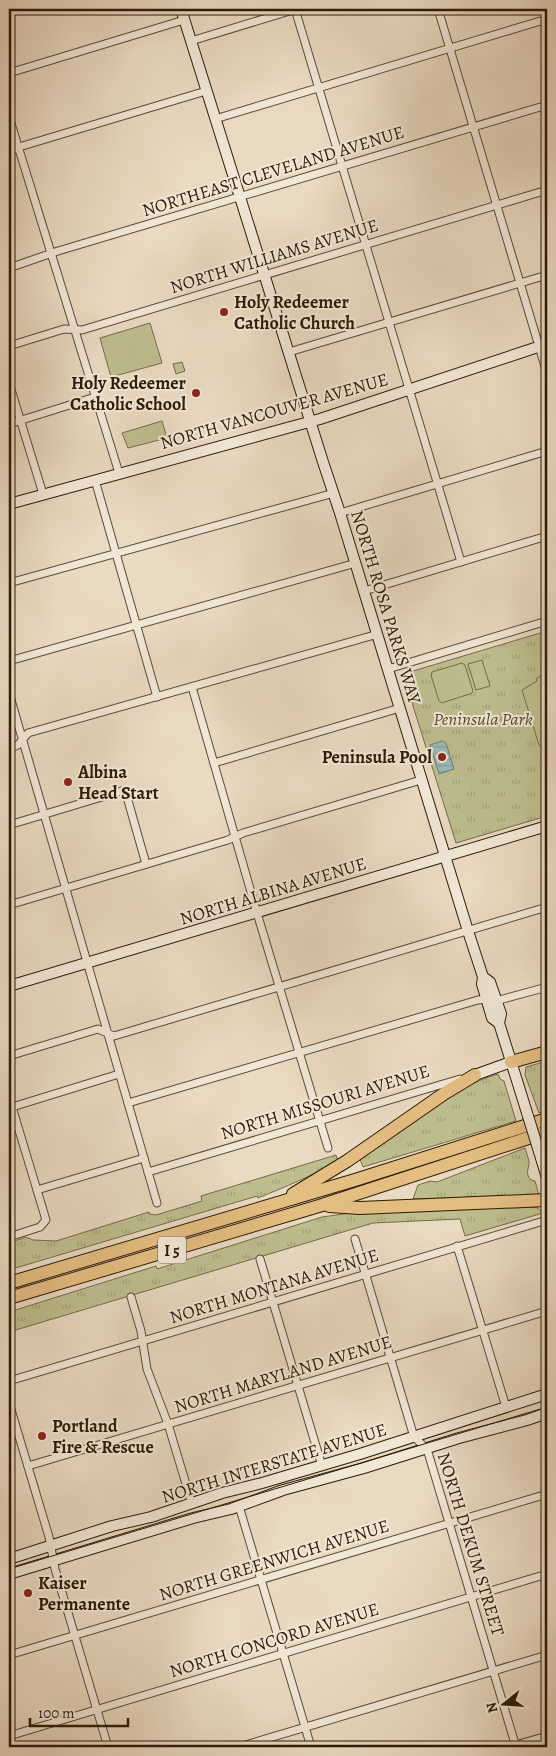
<svg xmlns="http://www.w3.org/2000/svg" width="556" height="1756" viewBox="0 0 556 1756" font-family="Alegreya,serif">
	<defs>
		<pattern id="grass-tufts" width="24" height="20" patternUnits="userSpaceOnUse" patternTransform="scale(1.25)"><rect width="24" height="20" fill="#bebd8e"/><path d="M3 7l-1-3M5 7V3M7 7l1-3M15 17l-1-3M17 17v-4M19 17l1-3" fill="none" stroke="#a3a279"/></pattern>
		<pattern id="water-rules" width="6" height="5" patternUnits="userSpaceOnUse" patternTransform="scale(1.25)"><rect width="6" height="5" fill="#99baba"/><path d="M0 2.5h6" fill="none" stroke="#849f9e"/></pattern>
	</defs>
	<rect width="100%" height="100%" fill="#e9dac2"/>
	<filter id="stains"><feTurbulence type="fractalNoise" baseFrequency=".004" numOctaves="4"/><feColorMatrix values="0 0 0 0 .2 0 0 0 0 .09 0 0 0 0 .02 0 0 0 .5 -.17"/></filter>
	<radialGradient id="worn" r=".72"><stop offset=".6" stop-color="#630" stop-opacity="0"/><stop offset="1" stop-color="#630" stop-opacity=".3"/></radialGradient>
	<g fill="url(#grass-tufts)" stroke="#756c4a">
		<polygon points="182,362 185,371 176,374 173,364"/>
		<polygon points="547,631 547,816 456,843 403,674"/>
		<polygon points="547,1061 547,1110 539,1113 525,1075 526,1067"/>
		<path d="M498,1074l2,5 4,2 12,40 -153,46 -3,-8c41,-30 89,-71 138,-85z"/>
		<path d="M525,1148c1,4 3,9 4,13 1,7 -5,12 2,19l4,1 4,14 -126,4 5,-14 12,-4 7,1z"/>
		<path d="M336,1155l2,6c-26,15 -53,26 -80,37l-1,-2 -238,71 -10,2v-26l17,-6 7,3 23,1 93,-29v2l7,1 46,-14 -1,-5z"/>
		<polygon points="533,1207 538,1208 543,1213 465,1236 460,1219 373,1223 9,1332 9,1312 156,1266 157,1269 322,1217 365,1211"/>
	</g>
	<g fill="#bebd8e" stroke="#756c4a">
		<polygon points="150,323 162,363 111,377 100,338"/>
		<polygon points="162,421 167,438 128,448 122,433"/>
		<polygon points="482,660 490,686 476,690 468,664"/>
		<polygon points="462,663 465,665 473,691 472,693 442,703 439,701 431,675 432,672"/>
		<polygon points="547,671 547,748 544,749 539,745 522,690 537,681 536,679"/>
	</g>
	<polygon fill="url(#water-rules)" stroke="#6d7a72" points="442,741 446,743 454,769 439,774 430,745"/>
	<g fill="none" stroke-linecap="round" stroke-linejoin="round">
		<defs>
			<g id="street">
				<polyline points="295,9 461,562"/>
				<polyline points="438,9 547,373"/>
				<polyline points="191,41 296,9"/>
				<polyline points="9,73 184,20"/>
				<polyline points="9,117 119,473"/>
				<polyline points="215,119 547,19"/>
				<polyline points="9,150 206,91"/>
				<polyline points="9,268 58,251 547,105"/>
				<polyline points="9,346 64,329 82,330 547,190"/>
				<polyline points="289,352 547,275"/>
				<polyline points="9,383 43,494"/>
				<polyline points="9,424 95,397"/>
				<polyline points="95,480 157,697"/>
				<polyline points="340,513 547,451"/>
				<polyline points="9,583 334,493"/>
				<polyline points="364,591 547,536"/>
				<polyline points="9,661 356,563"/>
				<polyline points="388,669 547,621"/>
				<polyline points="192,687 257,913 328,1148"/>
				<polyline points="9,693 157,1203"/>
				<polyline points="9,749 18,745 28,733 378,634"/>
				<polyline points="214,763 400,708"/>
				<polyline points="9,825 125,790 146,864"/>
				<polyline points="9,905 228,840 243,833 421,780"/>
				<polyline points="496,1001 547,987"/>
				<polyline points="9,1056 98,1029 114,1036 547,907"/>
				<polyline points="9,1097 46,1220 40,1227 9,1237"/>
				<polyline points="128,1103 478,1000 487,999"/>
				<polyline points="9,1108 119,1074"/>
				<polyline points="148,1172 460,1079"/>
				<polyline points="37,1190 144,1158"/>
				<polyline points="355,1239 414,1437 427,1449 516,1747"/>
				<polyline points="457,1246 506,1407"/>
				<polyline points="260,1259 322,1466"/>
				<polyline points="131,1297 141,1331 147,1369 168,1424 192,1504"/>
				<polyline points="9,1381 547,1220"/>
				<polyline points="9,1403 49,1537 55,1569 108,1747"/>
				<polyline points="28,1466 547,1311"/>
				<polyline points="239,1506 311,1747"/>
				<polyline points="9,1655 547,1494"/>
				<polyline points="9,1736 547,1574"/>
				<polyline points="239,1747 547,1655"/>
				<polyline points="509,1747 547,1736"/>
			</g>
			<g id="secondary">
				<polyline points="181,9 323,462 340,513 468,931 483,977 490,982 501,1014 499,1023 528,1116"/>
				<polyline points="9,504 320,419 547,344"/>
				<polyline points="483,977 482,984 492,1018 499,1023"/>
				<polyline points="9,986 547,826"/>
				<polyline points="475,1075 511,1062"/>
				<polyline points="541,1158 547,1178"/>
				<polyline points="9,1559 112,1526 151,1517 222,1493 262,1483 360,1454 547,1394"/>
				<polyline points="9,1574 193,1518 231,1509 283,1490 364,1468 459,1438 527,1420 547,1413"/>
			</g>
			<g id="highway">
				<polyline points="511,1062 547,1052"/>
				<polyline points="293,1194 347,1161 445,1093 475,1075"/>
				<polyline points="329,1206 360,1208 547,1200"/>
				<polyline points="9,1283 355,1180 547,1119"/>
				<polyline points="9,1298 319,1206 547,1132"/>
			</g>
		</defs>
		<use href="#street" stroke="#5b4b34" stroke-width="9"/>
		<use href="#secondary" stroke="#2c1b05" stroke-width="12"/>
		<use href="#highway" stroke="#2c1b05" stroke-width="14"/>
		<use href="#street" stroke="#f1e7d7" stroke-width="7"/>
		<use href="#secondary" stroke="#f1e7d7" stroke-width="10"/>
		<use href="#highway" stroke="#e4bd81" stroke-width="12"/>
		<polyline stroke="#2c1b05" stroke-width="1" points="9,1569 547,1407"/>
		<defs>
			<polyline id="secondary-bridge" points="528,1116 541,1158"/>
		</defs>
		<use href="#secondary-bridge" stroke="#2c1b05" stroke-width="12" stroke-linecap="butt"/>
		<use href="#secondary-bridge" stroke="#f1e7d7" stroke-width="10"/>
	</g>
	<g fill="#8f2418" stroke="#f1e7d7" stroke-width="2">
		<circle cx="224" cy="312" r="5"/>
		<circle cx="196" cy="393" r="5"/>
		<circle cx="442" cy="757" r="5"/>
		<circle cx="68" cy="782" r="5"/>
		<circle cx="42" cy="1436" r="5"/>
		<circle cx="28" cy="1593" r="5"/>
	</g>
	<g text-anchor="middle" stroke-width="4" stroke-linejoin="round" paint-order="stroke">
		<rect fill="#f1e7d7" stroke="#675844" stroke-width="1" x="158" y="1236.5" width="28" height="27" rx="4"/>
		<g font-size="16" font-weight="bold" fill="#2c1b05">
			<text x="172" y="1256">I 5</text>
		</g>
		<g font-size="18" fill="#2c1b05" stroke="#f1e7d7">
			<text transform="translate(273 171) rotate(-17)" y="6">NORTHEAST CLEVELAND AVENUE</text>
			<text transform="translate(274 256) rotate(-17)" y="6">NORTH WILLIAMS AVENUE</text>
			<text transform="translate(274 411) rotate(-16)" y="6">NORTH VANCOUVER AVENUE</text>
			<text transform="translate(386 607) rotate(73)" y="6">NORTH ROSA PARKS WAY</text>
			<text transform="translate(273 891) rotate(-17)" y="6">NORTH ALBINA AVENUE</text>
			<text transform="translate(325 1102) rotate(-17)" y="6">NORTH MISSOURI AVENUE</text>
			<text transform="translate(274 1286) rotate(-17)" y="6">NORTH MONTANA AVENUE</text>
			<text transform="translate(283 1374) rotate(-17)" y="6">NORTH MARYLAND AVENUE</text>
			<text transform="translate(274 1463) rotate(-17)" y="6">NORTH INTERSTATE AVENUE</text>
			<text transform="translate(471 1544) rotate(73)" y="6">NORTH DEKUM STREET</text>
			<text transform="translate(274 1560) rotate(-17)" y="6">NORTH GREENWICH AVENUE</text>
			<text transform="translate(274 1640) rotate(-17)" y="6">NORTH CONCORD AVENUE</text>
		</g>
		<g font-size="18" font-weight="bold" fill="#2c1b05" stroke="#f1e7d7" text-anchor="start">
			<text x="234" y="308">Holy Redeemer<tspan x="234" dy="21">Catholic Church</tspan></text>
			<text x="186" y="389" text-anchor="end">Holy Redeemer<tspan x="186" dy="21">Catholic School</tspan></text>
			<text x="432" y="763" text-anchor="end">Peninsula Pool</text>
			<text x="78" y="778">Albina<tspan x="78" dy="21">Head Start</tspan></text>
			<text x="52" y="1432">Portland<tspan x="52" dy="21">Fire &amp; Rescue</tspan></text>
			<text x="38" y="1589">Kaiser<tspan x="38" dy="21">Permanente</tspan></text>
		</g>
		<g font-size="18" font-style="italic" fill="#584c2e" stroke="#f1e7d7">
			<text x="483" y="725">Peninsula Park</text>
		</g>
	</g>
	<rect width="556" height="1756" fill="none" stroke="#e9dac2" stroke-width="30"/>
	<rect x="10" y="10" width="536" height="1736" fill="none" stroke="#2c1b05" stroke-width="2.5"/>
	<rect x="15" y="15" width="526" height="1726" fill="none" stroke="#2c1b05"/>
	<g transform="translate(504 1704) rotate(253)" stroke="#f1e7d7" stroke-width="4" paint-order="stroke">
	<path d="M0-4L9 19L0 12L-9 19Z" fill="#2c1b05"/>
	<text y="-8" font-size="14" font-weight="bold" text-anchor="middle" fill="#2c1b05">N</text>
	</g>
	<path d="M30 1718v8h98v-8" fill="none" stroke="#2c1b05" stroke-width="2.5"/>
	<text x="38" y="1718" font-size="15" fill="#2c1b05" stroke="#f1e7d7" stroke-width="4" paint-order="stroke">100 m</text>
	<rect width="100%" height="100%" filter="url(#stains)"/>
	<rect width="100%" height="100%" fill="url(#worn)"/>
</svg>
